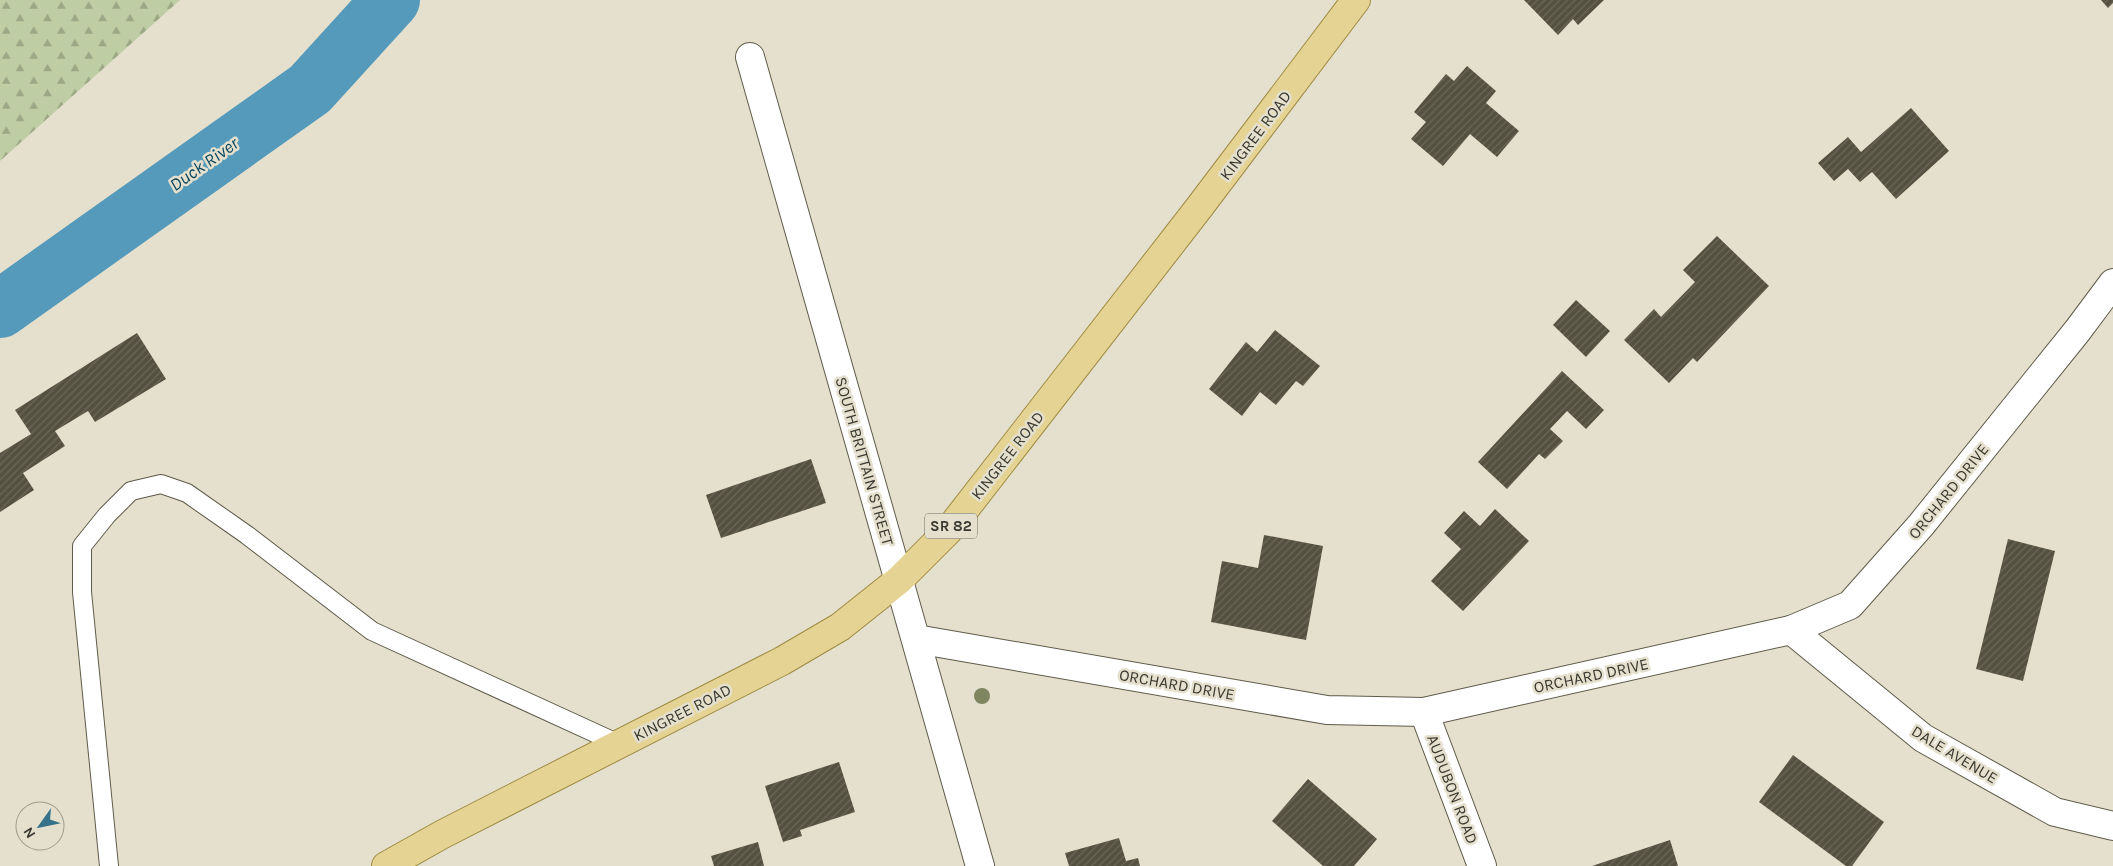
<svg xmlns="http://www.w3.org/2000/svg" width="2113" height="866" viewBox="0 0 2113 866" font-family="Karla,sans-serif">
	<defs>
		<pattern id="forest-firs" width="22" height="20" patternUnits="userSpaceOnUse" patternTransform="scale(1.25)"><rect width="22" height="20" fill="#bfcda4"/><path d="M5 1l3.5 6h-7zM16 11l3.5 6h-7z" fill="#9ca786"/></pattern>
		<pattern id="building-hatch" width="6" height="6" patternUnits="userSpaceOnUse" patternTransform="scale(1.25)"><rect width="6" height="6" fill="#555141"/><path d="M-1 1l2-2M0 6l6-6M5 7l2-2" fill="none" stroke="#6b685b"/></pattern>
	</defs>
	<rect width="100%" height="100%" fill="#e4e0cd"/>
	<polygon fill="url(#forest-firs)" points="0,0 180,0 0,161"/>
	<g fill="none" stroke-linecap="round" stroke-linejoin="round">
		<polyline stroke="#559abb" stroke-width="58" points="0,309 310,89 391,0"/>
	</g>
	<g fill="url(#building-hatch)">
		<polygon points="1524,0 1604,0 1578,25 1573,19 1558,35"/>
		<polygon points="2101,0 2113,0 2113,3 2108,8"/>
		<polygon points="1467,66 1496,91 1486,103 1519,131 1497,157 1470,134 1443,166 1411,139 1426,122 1414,112 1446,74 1454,81"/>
		<polygon points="1911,108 1949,151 1896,199 1872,172 1860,182 1848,169 1834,181 1818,163 1848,137 1861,152"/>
		<polygon points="1717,236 1769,286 1697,362 1693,358 1669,383 1624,340 1654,309 1661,317 1695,282 1683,270"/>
		<polygon points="1576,300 1610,331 1586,357 1553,325"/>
		<polygon points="1275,330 1320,366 1303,386 1296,381 1276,405 1260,392 1242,416 1209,389 1246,342 1257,352"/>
		<polygon points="137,333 166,379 95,422 88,411 55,431 65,446 23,473 34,490 0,512 0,453 31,434 15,410"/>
		<polygon points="1562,371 1604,410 1586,429 1567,411 1550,429 1563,441 1545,459 1539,454 1507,489 1478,462"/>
		<polygon points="811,459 826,503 721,538 706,495"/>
		<polygon points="1495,509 1529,541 1463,611 1431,581 1461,549 1444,533 1464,511 1480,526"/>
		<polygon points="1264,535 1323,546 1306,640 1211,622 1222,561 1258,568"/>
		<polygon points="2008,539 2055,551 2023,681 1976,669"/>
		<polygon points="1793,755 1884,822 1852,866 1846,866 1759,802"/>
		<polygon points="839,762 855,812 800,830 802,836 783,842 765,786"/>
		<polygon points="1308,779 1377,839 1354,866 1323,866 1272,821"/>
		<polygon points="1119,838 1126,861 1138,858 1140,866 1069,866 1065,853"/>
		<polygon points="1670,840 1678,866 1592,866"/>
		<polygon points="758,842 764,866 714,866 711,856"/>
	</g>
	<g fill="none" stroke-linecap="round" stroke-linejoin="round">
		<defs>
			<polyline id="service" points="109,866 82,592 82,546 107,515 131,491 161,484 187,493 247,535 372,631 619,744"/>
			<g id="minor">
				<polyline points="750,57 980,866"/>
				<polyline points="1791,630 1923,738 2055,812 2113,826"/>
				<polyline points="916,639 1327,710 1424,712 1791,630 1850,605 1921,525 2078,330 2113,283"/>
				<polyline points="1424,712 1482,866"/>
			</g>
			<polyline id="primary" points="386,866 443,834 782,661 840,627 899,580 948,531 1198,209 1356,0"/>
		</defs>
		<use href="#service" stroke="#5e5b4a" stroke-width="20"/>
		<use href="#minor" stroke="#5e5b4a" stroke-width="30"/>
		<use href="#primary" stroke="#9e8a42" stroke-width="30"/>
		<use href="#service" stroke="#fff" stroke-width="18"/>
		<use href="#minor" stroke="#fff" stroke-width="28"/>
		<use href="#primary" stroke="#e5d393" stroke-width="28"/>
	</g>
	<circle fill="#7f8461" cx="982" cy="696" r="8"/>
	<g text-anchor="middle" stroke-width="5" stroke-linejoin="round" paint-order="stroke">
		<rect fill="#e4e0cd" stroke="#6c6a5f" stroke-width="1" x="925" y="513.5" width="52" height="25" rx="4"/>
		<g font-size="15" font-weight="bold" fill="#393830">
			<text x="951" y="531">SR 82</text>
		</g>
		<g font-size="16" fill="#393830" stroke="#e4e0cd">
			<text transform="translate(1255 135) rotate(-53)" y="6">KINGREE ROAD</text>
			<text transform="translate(1007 455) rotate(-52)" y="6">KINGREE ROAD</text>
			<text transform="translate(865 461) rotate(74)" y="6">SOUTH BRITTAIN STREET</text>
			<text transform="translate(1948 491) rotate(-51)" y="6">ORCHARD DRIVE</text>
			<text transform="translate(1591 675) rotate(-12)" y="6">ORCHARD DRIVE</text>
			<text transform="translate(1177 684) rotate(10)" y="6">ORCHARD DRIVE</text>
			<text transform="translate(682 712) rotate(-27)" y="6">KINGREE ROAD</text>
			<text transform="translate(1955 754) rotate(31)" y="6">DALE AVENUE</text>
			<text transform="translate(1453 789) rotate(69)" y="6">AUDUBON ROAD</text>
		</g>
		<g font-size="18" font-style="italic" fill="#0a465e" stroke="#e4e0cd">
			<text transform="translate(204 164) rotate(-35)" y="6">Duck River</text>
		</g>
	</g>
	<g transform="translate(40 826) rotate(237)"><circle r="24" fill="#e4e0cd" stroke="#a09d8e"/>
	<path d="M0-4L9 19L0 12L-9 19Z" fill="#36738a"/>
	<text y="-8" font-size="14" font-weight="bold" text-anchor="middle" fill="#393830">N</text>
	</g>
</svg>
